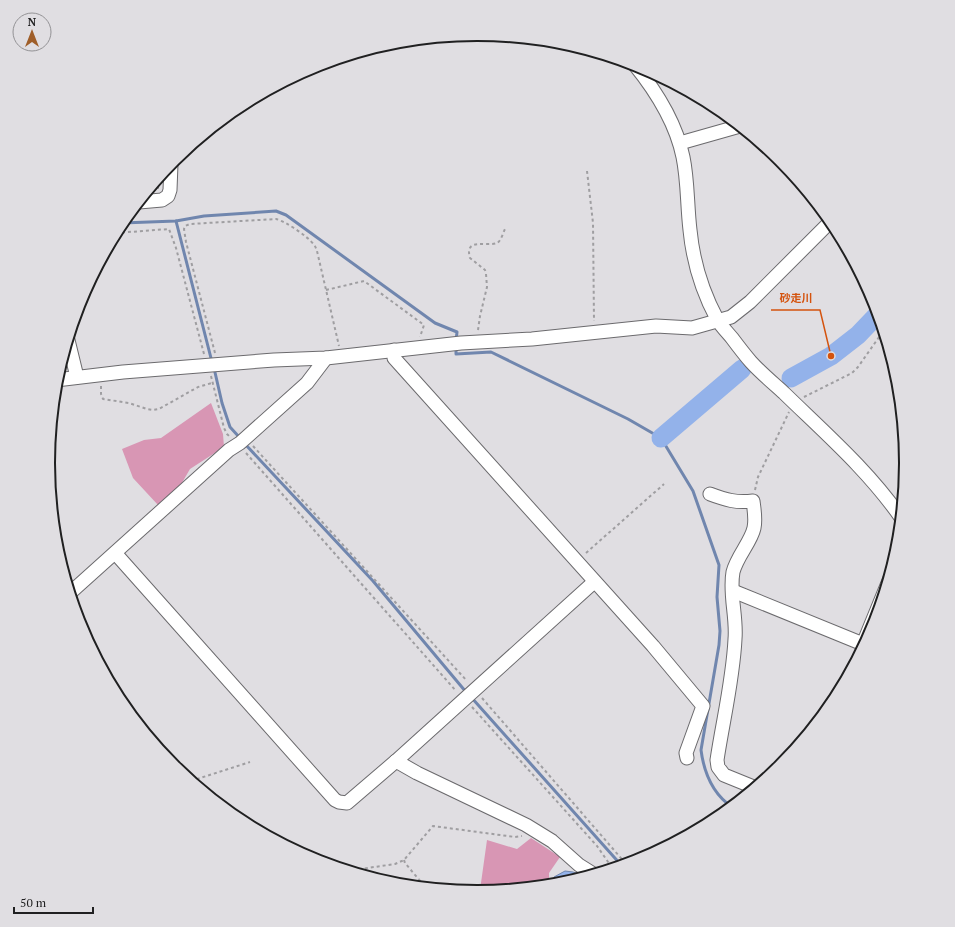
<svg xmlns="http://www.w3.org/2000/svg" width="955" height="927" viewBox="0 0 955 927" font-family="'PT Serif','Noto Sans JP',serif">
	<rect width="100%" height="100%" fill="#e0dee2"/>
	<g fill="#d896b4">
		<polygon points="211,403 223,434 224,447 190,469 176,493 158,505 133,478 122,449 144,440 161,438"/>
		<polygon points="531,838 560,857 549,873 549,886 478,893 480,890 487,840 517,849"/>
	</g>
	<polygon fill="#93b2ea" stroke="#7086ae" points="565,871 573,872 586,877 561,885 555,885 554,877"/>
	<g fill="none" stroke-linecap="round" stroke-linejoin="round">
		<g stroke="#7086ae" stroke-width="3">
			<polyline points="176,221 212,362"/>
			<polyline points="122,223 176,221 204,216 276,211 286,215 435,323 457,332 456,341"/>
			<path d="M456,346v8l35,-2 137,67 33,19 32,53 26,74 -2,32 3,34 -1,14 -18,105c3,23 12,44 31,57"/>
			<polyline points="214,368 222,403 230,427 240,438"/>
			<polyline points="245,444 373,581 466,692"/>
			<polyline points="471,697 622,866"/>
		</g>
		<g stroke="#93b2ea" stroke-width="19">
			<polyline points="791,378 831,356 858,335 879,313"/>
			<polyline points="661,438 742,369"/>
		</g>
		<defs>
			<g id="minor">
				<path d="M634,64c22,27 42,59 49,93 5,24 4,48 7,73 3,31 12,61 27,89 4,7 10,13 15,19 6,8 12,16 19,24 10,11 22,21 33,31 41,40 85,78 118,126"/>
				<polyline points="680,143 740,126"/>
				<polyline points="139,202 162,200 168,196 170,190 171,164"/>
				<polyline points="68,340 77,377"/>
				<polyline points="394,350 394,358 653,646 703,706 686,753 687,758"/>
				<polyline points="56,380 123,372 274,360 326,358 461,343 532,339 656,326 692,328 731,317 750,302 831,221"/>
				<path d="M710,494c16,6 26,9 43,7 1,8 3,18 1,27 -3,14 -17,28 -21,44 -4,22 4,45 2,67 -2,41 -12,81 -18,121l1,7 6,8 32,13"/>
				<polyline points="116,554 335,800 339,802 347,803 396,761 594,582"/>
				<polyline points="733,591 863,644"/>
				<polyline points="70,593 229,450 240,443 307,383 326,358"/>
				<polyline points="865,645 863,644 890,578"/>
				<polyline points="396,761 417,773 526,825 552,841 579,865 595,875"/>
			</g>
		</defs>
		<use href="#minor" stroke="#6b6a6d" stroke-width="15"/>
		<g stroke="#9f9ea1" stroke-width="2" stroke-dasharray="3 3" stroke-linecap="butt">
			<polyline points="587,171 593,223 594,321"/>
			<polyline points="152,187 159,188"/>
			<polyline points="116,233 169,229 176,248 204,354"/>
			<polyline points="326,290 364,281 424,325 420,337"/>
			<path d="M478,330l2,-14 7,-29 -1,-13 -1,-4 -15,-12c-6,-21 17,-11 27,-15 4,-2 6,-10 8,-14"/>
			<path d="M215,353l-29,-111 -2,-13 1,-3 5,-2 86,-5c9,2 33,18 38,26 2,2 2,4 3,6l22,95"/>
			<polyline points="211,376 224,428 227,434 230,437"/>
			<polyline points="101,386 101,394 103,399 129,403 147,409 153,410 159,409 198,387 212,383"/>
			<polyline points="804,397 852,373 858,367 884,330"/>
			<polyline points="253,446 467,681"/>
			<polyline points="246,453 456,691"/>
			<polyline points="755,490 758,477 789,412"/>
			<polyline points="586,553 664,484"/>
			<polyline points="103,669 113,681 111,684"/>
			<polyline points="482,698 627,865"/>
			<polyline points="472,707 597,846 613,869"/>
			<polyline points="191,781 250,762"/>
			<polyline points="404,860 405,863 426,888"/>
			<polyline points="347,871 395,864 404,860 433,826 515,837 522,836"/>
		</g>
		<use href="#minor" stroke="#fff" stroke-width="13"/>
	</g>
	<path d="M0 0H955V927H0ZM55 463a422 422 0 1 1 844 0a422 422 0 1 1-844 0Z" fill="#e0dee2" fill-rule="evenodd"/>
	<path fill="none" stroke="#202021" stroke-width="2" d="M55 463a422 422 0 1 1 844 0a422 422 0 1 1-844 0Z"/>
	<path fill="none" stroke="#d4530e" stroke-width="1.5" d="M831 356L820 310H771"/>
	<circle fill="#d4530e" stroke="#e0dee2" stroke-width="1.5" cx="831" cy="356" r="4"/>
	<g font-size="11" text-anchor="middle" font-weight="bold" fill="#d4530e" stroke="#e0dee2" stroke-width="4" stroke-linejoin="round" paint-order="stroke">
		<text x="796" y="302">砂走川</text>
	</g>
	<g transform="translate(32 32)"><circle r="19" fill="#e0dee2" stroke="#939295"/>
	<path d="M0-3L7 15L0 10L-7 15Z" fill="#9f5e29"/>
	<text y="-6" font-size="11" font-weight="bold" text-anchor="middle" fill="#202021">N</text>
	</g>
	<path d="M14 907v6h79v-6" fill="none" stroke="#202021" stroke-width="2"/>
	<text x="20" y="907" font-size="12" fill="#202021" stroke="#e0dee2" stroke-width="3" paint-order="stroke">50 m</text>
</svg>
